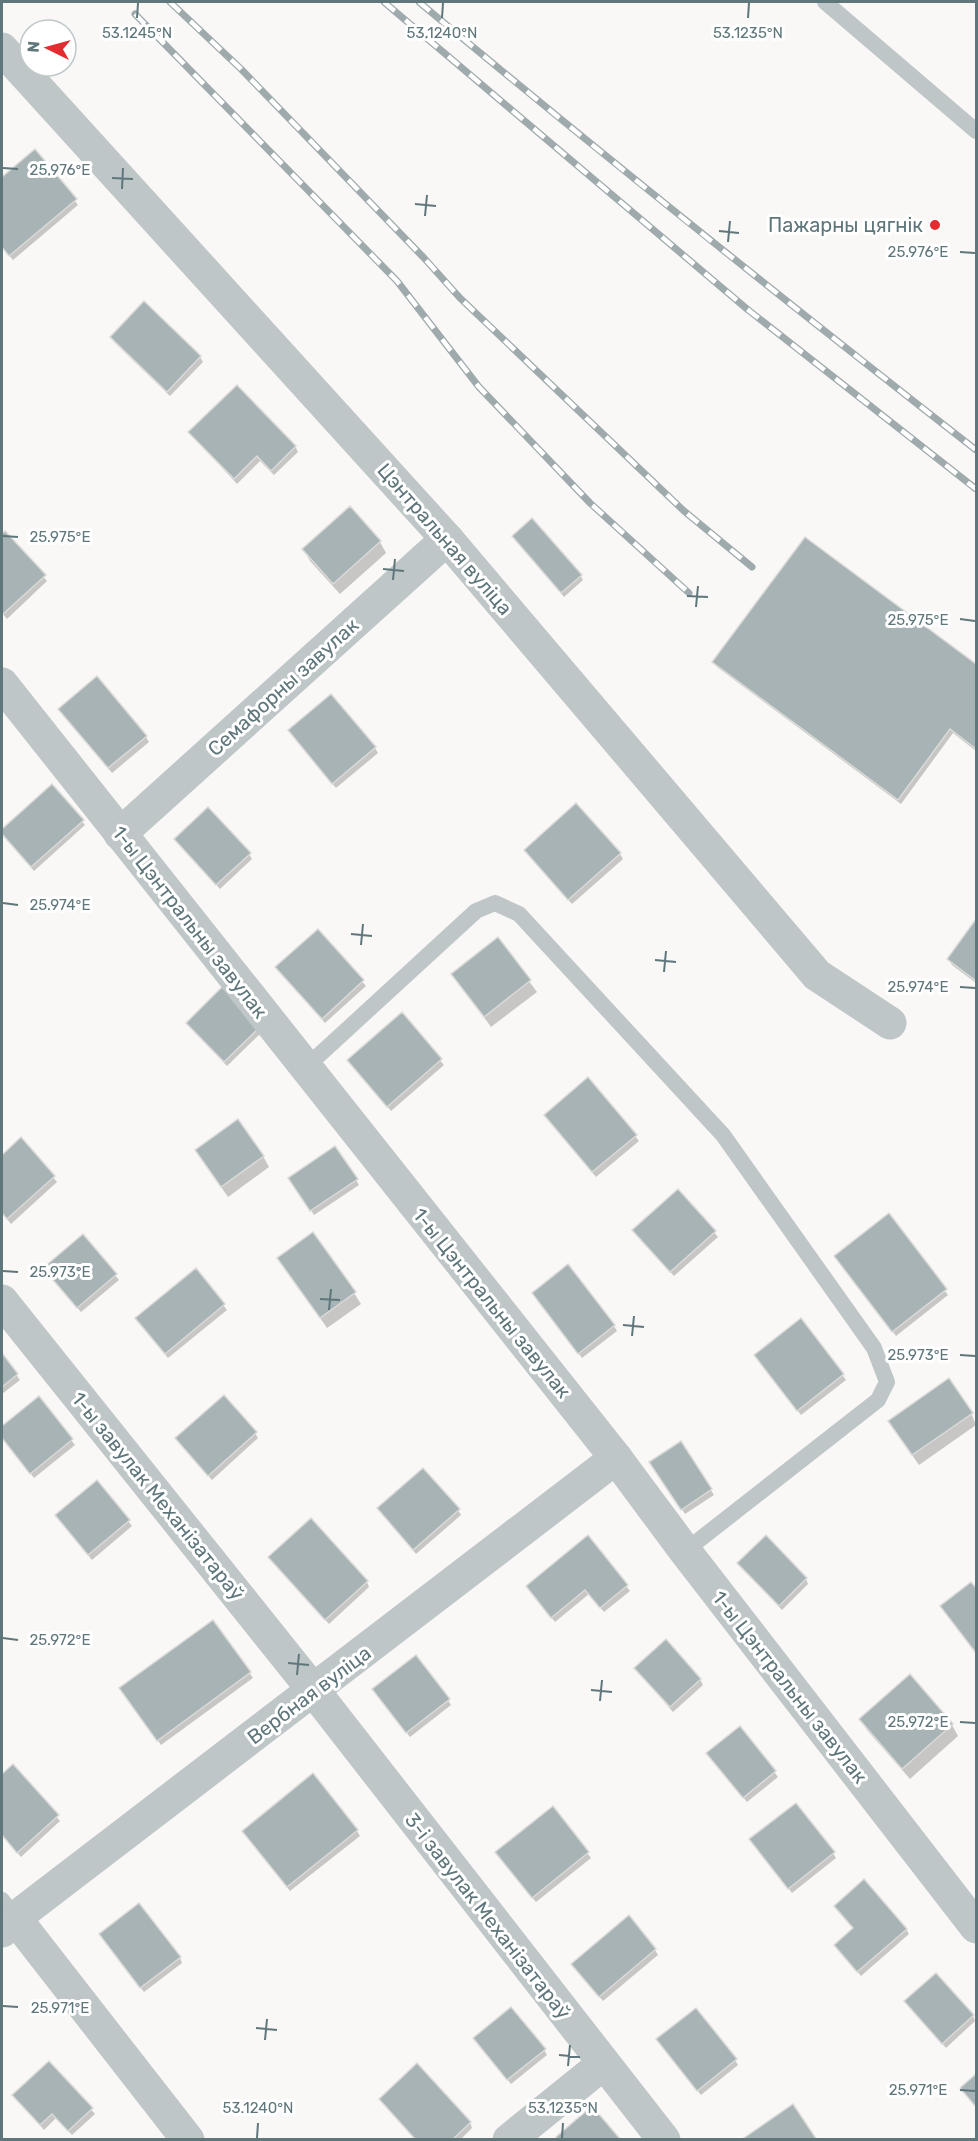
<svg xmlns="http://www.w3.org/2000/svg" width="978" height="2141" viewBox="0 0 978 2141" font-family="Rubik,sans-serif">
	<rect width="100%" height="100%" fill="#f9f8f6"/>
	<g fill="#0003">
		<polygon points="35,151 78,205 13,260 2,247 2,179"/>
		<polygon points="112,338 200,357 203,362 170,396 115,343"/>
		<polygon points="190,433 295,446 298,452 274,475 260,461 237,484"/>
		<polygon points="5,533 47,581 7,619 2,613 2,536"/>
		<polygon points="514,536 580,575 583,580 564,597"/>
		<polygon points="805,539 976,666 976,751 953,733 901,804 717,667 714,662"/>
		<polygon points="380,542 386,553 340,594 310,561 304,550"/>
		<polygon points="63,714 146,737 149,742 112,773"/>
		<polygon points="289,731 375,748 378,753 336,788"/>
		<polygon points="52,786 85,825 34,871 4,837 2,831"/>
		<polygon points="176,840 249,854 252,859 220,889"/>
		<polygon points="620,854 623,859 572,904 529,855"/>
		<polygon points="976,922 976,983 952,965 949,960"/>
		<polygon points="318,931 366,986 325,1023 280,972"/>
		<polygon points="498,939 537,992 491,1027 453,974"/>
		<polygon points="222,990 261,1033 227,1066 187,1023"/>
		<polygon points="401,1015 444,1065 391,1111 352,1065"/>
		<polygon points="588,1079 639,1141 596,1177 549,1120"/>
		<polygon points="21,1139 57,1182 11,1224 2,1213 2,1157"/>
		<polygon points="263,1156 269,1167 228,1197 203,1161"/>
		<polygon points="290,1178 356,1180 359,1185 314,1215"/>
		<polygon points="678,1191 718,1237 674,1276 637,1235"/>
		<polygon points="888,1216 948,1295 896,1336 839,1261"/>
		<polygon points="83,1236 119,1280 81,1312 47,1273"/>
		<polygon points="279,1258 354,1293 361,1304 327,1328"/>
		<polygon points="196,1270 227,1310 168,1358 140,1323"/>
		<polygon points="536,1299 614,1326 617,1331 582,1358"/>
		<polygon points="801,1320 846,1380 801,1415 759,1360"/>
		<polygon points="2,1355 20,1380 2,1394"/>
		<polygon points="39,1398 75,1445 34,1478 2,1437 2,1428"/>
		<polygon points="971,1413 976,1425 919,1465 896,1432"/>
		<polygon points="255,1433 258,1438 212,1480 177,1439"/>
		<polygon points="681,1443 714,1495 685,1514 651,1462"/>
		<polygon points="97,1482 132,1526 92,1560 56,1515"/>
		<polygon points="378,1509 458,1510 461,1515 416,1554"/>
		<polygon points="588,1537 630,1591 604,1612 589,1594 555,1622 531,1592"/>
		<polygon points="273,1562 367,1582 369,1587 329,1624"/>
		<polygon points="739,1563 806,1579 808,1584 782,1610"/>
		<polygon points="971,1584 976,1591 976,1652 945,1612"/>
		<polygon points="213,1622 253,1678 161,1745 124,1694"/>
		<polygon points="636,1669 700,1679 703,1685 673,1712"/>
		<polygon points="910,1676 952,1725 958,1736 910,1779 867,1730 861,1719"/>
		<polygon points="377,1694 448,1700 451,1705 410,1737"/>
		<polygon points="740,1728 778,1777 747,1802 711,1758"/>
		<polygon points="13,1766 60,1821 21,1857 2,1835 2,1776"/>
		<polygon points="552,1808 591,1858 536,1902 500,1857"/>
		<polygon points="357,1831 360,1836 290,1891 247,1836"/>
		<polygon points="754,1844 833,1853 836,1858 792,1893"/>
		<polygon points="906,1929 909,1934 861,1976 839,1950"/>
		<polygon points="103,1939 180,1958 182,1963 144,1992"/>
		<polygon points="655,1950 658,1955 603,2001 576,1969"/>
		<polygon points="906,2002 973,2016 975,2021 946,2048"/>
		<polygon points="478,2043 544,2050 547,2055 511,2084"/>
		<polygon points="661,2045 735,2060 738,2065 701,2095"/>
		<polygon points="49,2063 95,2114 72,2135 56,2118 44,2130 14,2095"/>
		<polygon points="381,2099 470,2122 472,2128 460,2140 416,2140"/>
	</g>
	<g fill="#a7b3b5" stroke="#dadad8" stroke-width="1.5">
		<polygon points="35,149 77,199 9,256 2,247 2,177"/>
		<polygon points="144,301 201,356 167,392 110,337"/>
		<polygon points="237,385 296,446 271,471 257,456 234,479 188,432"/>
		<polygon points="350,506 381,541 333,584 302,549"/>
		<polygon points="532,518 582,575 561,593 512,536"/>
		<polygon points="5,531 46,575 3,614 2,613 2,534"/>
		<polygon points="805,537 976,664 976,749 950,729 898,800 712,662"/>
		<polygon points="97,676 147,736 108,768 58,709"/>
		<polygon points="331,694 376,747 332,784 288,730"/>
		<polygon points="52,784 84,820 31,867 2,834 2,829"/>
		<polygon points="576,803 621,853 568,900 524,850"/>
		<polygon points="208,807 251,853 216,885 174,839"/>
		<polygon points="976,919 976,981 947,959"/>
		<polygon points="318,929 364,980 322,1019 275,967"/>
		<polygon points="498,937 531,980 484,1017 451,974"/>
		<polygon points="222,987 260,1027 224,1062 186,1023"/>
		<polygon points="402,1012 442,1059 387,1107 347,1060"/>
		<polygon points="588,1077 637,1135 592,1172 544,1115"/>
		<polygon points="238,1119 264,1156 221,1187 195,1150"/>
		<polygon points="21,1137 55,1176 7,1219 2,1213 2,1155"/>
		<polygon points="335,1146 358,1179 310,1211 288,1178"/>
		<polygon points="678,1189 716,1231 670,1272 632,1230"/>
		<polygon points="889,1213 947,1289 892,1332 834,1256"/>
		<polygon points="313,1232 356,1292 320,1318 277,1258"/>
		<polygon points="83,1234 117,1274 77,1308 43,1268"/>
		<polygon points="568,1264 615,1325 578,1354 532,1293"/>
		<polygon points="196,1268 225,1304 165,1354 135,1318"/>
		<polygon points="801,1318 844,1374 797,1411 754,1355"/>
		<polygon points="2,1353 18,1374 2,1387"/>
		<polygon points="949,1378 973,1413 912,1455 888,1421"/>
		<polygon points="224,1395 257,1432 208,1476 175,1438"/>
		<polygon points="39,1396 73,1439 30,1474 2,1438 2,1426"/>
		<polygon points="681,1441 712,1489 681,1510 649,1462"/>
		<polygon points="423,1468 460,1509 413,1550 377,1508"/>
		<polygon points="97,1480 130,1520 88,1555 55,1515"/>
		<polygon points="311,1518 368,1581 325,1620 268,1557"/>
		<polygon points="588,1535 628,1585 600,1608 585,1590 551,1618 526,1586"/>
		<polygon points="766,1535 807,1578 779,1606 737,1563"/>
		<polygon points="971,1582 976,1588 976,1653 940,1606"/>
		<polygon points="213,1620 251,1672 157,1741 119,1688"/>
		<polygon points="666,1639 701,1679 670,1707 634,1668"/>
		<polygon points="416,1655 450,1699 406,1733 372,1689"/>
		<polygon points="910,1674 953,1724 902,1769 859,1719"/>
		<polygon points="740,1726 776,1771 743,1798 706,1753"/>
		<polygon points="13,1764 59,1815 17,1853 2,1835 2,1774"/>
		<polygon points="313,1773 358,1830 287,1887 242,1831"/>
		<polygon points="796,1803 835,1852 788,1889 749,1839"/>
		<polygon points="553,1806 589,1852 532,1898 495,1852"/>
		<polygon points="864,1879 907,1929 857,1972 834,1945 853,1928 834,1906"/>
		<polygon points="139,1903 181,1957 140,1988 99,1934"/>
		<polygon points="629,1915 656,1949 599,1997 571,1964"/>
		<polygon points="936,1973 974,2015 942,2044 904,2001"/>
		<polygon points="511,2007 546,2049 507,2080 473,2038"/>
		<polygon points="696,2008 737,2059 697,2091 656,2039"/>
		<polygon points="49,2061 93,2108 68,2131 52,2114 40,2125 12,2095"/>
		<polygon points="417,2063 471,2122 452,2140 416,2140 379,2099"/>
		<polygon points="976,2074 976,2107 960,2088"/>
		<polygon points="793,2104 817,2140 741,2140"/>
		<polygon points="592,2106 621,2140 557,2140 556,2137"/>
	</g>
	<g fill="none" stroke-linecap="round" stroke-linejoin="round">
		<g stroke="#bfc6c8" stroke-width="16">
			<polyline points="825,2 976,131"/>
			<polyline points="305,1068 476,911 495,903 519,914 723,1135 874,1348 887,1382 878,1400 685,1551"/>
			<polyline points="2,1900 15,1918"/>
		</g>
		<g stroke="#bfc6c8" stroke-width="33">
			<polyline points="2,49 447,539 817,975 890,1023"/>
			<polyline points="2,684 616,1458 685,1551 976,1927"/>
			<polyline points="120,834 447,539"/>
			<polyline points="2,1301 314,1691 664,2140"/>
			<polyline points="15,1918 188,2140"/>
			<polyline points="2,1931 15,1918 616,1458"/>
			<polyline points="509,2140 603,2064"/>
		</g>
		<defs>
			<g id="rail">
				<polyline points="170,2 241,69 424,258 460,298 684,511 752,567"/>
				<polyline points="384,2 747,309 976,489"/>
				<path d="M419,2c183,153 369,301 557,448"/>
				<polyline points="135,14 397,281 479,387 590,503 689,593"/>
			</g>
		</defs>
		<use href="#rail" stroke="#9faaad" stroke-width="7"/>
		<use href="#rail" stroke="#fff" stroke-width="4.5" stroke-dasharray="14" stroke-linecap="butt"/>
	</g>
	<path fill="none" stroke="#5f767b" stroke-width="2" d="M137,18l1,-15M442,18l1,-15M748,18l1,-15M3,168l15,1M112,178l21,1M122,189l1,-21M415,204l21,2M425,216l2,-21M719,231l20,2M728,242l2,-21M960,252l15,1M3,536l15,1M383,569l21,2M393,580l2,-21M687,596l21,1M696,607l2,-21M960,619l15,2M3,903l15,2M351,934l21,2M361,945l2,-21M655,960l21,2M664,972l2,-21M960,987l15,1M3,1271l15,1M320,1299l20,1M329,1310l2,-21M623,1325l21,2M632,1336l2,-20M960,1355l15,1M3,1638l15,2M288,1663l21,2M297,1675l2,-21M591,1690l21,2M600,1701l2,-21M960,1722l15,1M3,2006l15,1M256,2028l21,2M265,2040l2,-21M559,2055l21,2M568,2066l2,-21M960,2090l15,1M257,2138l1,-15M562,2138l1,-15"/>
	<circle fill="#e32c2f" stroke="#fff" stroke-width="2" cx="935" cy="225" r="6"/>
	<g text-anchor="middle" stroke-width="6" stroke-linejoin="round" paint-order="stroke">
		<g font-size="20" fill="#5f767b" stroke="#fff" text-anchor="end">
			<text x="923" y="232">Пажарны цягнік</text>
		</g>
		<g font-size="20" fill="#5f767b" stroke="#fff">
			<text transform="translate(445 539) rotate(49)" y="7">Цэнтральная вуліца</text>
			<text transform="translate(283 687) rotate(-42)" y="7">Семафорны завулак</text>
			<text transform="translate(190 922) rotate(52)" y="7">1-ы Цэнтральны завулак</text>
			<text transform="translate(492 1303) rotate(51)" y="7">1-ы Цэнтральны завулак</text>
			<text transform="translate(158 1496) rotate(51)" y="7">1-ы завулак Механізатараў</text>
			<text transform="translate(790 1687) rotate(52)" y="7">1-ы Цэнтральны завулак</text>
			<text transform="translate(309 1695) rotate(-37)" y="7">Вербная вуліца</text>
			<text transform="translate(488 1916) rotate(52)" y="7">3-і завулак Механізатараў</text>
		</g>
	</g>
	<g font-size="15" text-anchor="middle" fill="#5f767b" stroke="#fff" stroke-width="6" stroke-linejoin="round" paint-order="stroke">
		<text x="137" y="38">53.1245°N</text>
		<text x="442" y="38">53.1240°N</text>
		<text x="748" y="38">53.1235°N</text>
		<text x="60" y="175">25.976°E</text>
		<text x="918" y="257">25.976°E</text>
		<text x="60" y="542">25.975°E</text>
		<text x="918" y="625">25.975°E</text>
		<text x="60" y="910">25.974°E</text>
		<text x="918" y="992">25.974°E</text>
		<text x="60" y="1277">25.973°E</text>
		<text x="918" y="1360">25.973°E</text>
		<text x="60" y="1645">25.972°E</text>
		<text x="918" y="1727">25.972°E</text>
		<text x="60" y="2013">25.971°E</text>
		<text x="918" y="2095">25.971°E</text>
		<text x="258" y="2113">53.1240°N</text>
		<text x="563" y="2113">53.1235°N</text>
	</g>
	<rect width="978" height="2141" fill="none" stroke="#5f767b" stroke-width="6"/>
	<g transform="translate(48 48) rotate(275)"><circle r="28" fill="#ffffff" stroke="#bfc8ca" stroke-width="1.5"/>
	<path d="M0-4.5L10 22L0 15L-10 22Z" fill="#e32c2f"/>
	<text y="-9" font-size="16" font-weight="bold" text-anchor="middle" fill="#5f767b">N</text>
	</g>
</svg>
